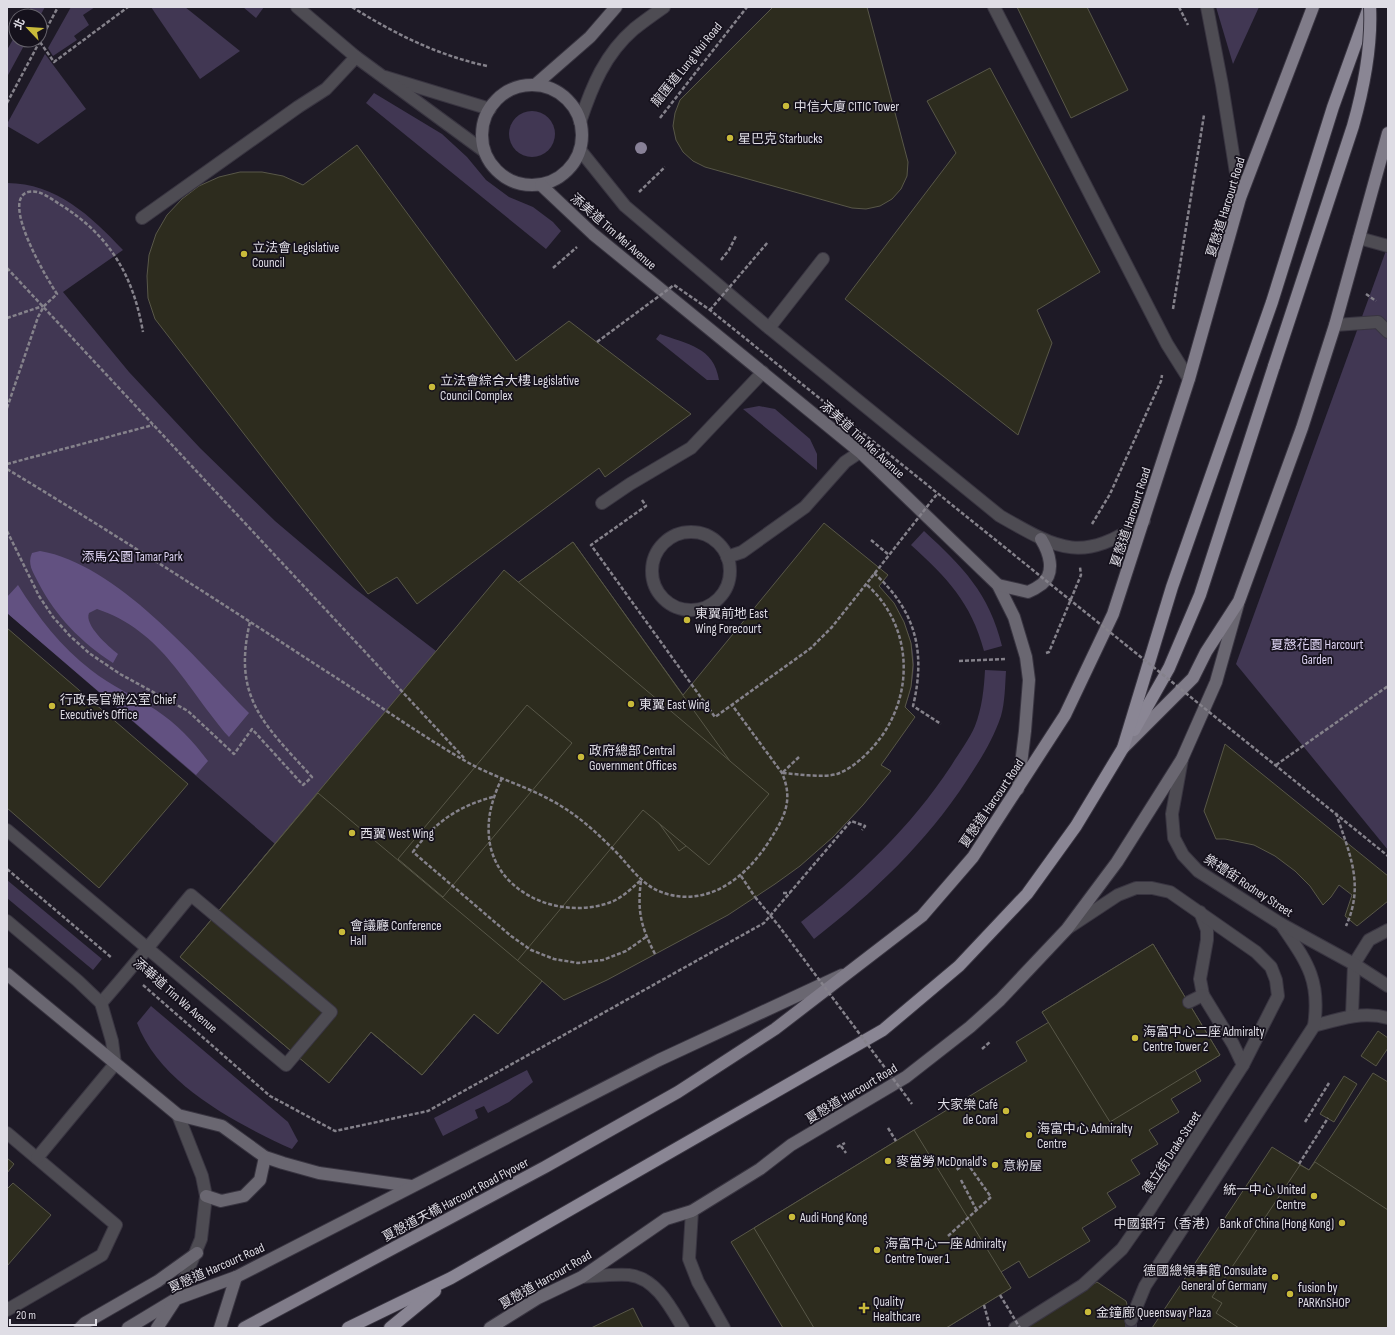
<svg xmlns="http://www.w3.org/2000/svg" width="1395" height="1335" viewBox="0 0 1395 1335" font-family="'Sofia Sans Condensed','Noto Sans TC',sans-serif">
	<rect width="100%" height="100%" fill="#1e1a26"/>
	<g fill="#413753">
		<polygon points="31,7 45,7 40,16 26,16"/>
		<polygon points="71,7 95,7 83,15 89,25 74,36 77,40 53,56 48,48"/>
		<polygon points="151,7 185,7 240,51 200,79"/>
		<polygon points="243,7 264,7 256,18"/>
		<polygon points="1216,7 1259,7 1233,64"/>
		<polygon points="16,34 16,40 27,40 7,77 7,50"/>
		<polygon points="45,54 86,109 38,144 7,126 7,124"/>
		<polygon points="374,93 442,134 467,157 486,180 509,197 533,207 553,222 561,231 546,249 366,103"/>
		<circle cx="532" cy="134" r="23"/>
		<path d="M7,183c49,0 84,33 116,67l-60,42 66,80 71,76 75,73 79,67 82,63 17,-20 44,-33 182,253 180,-284c35,33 64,69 52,120 -6,27 -20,53 -30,78l10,6c-19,23 -37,46 -58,66 -48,44 -102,76 -158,106 -36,20 -73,40 -111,57l-22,-19 -267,-137 -268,-231z"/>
		<polygon points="1388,245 1388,850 1236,664"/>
		<path d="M660,334c27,10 54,13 59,46h-12l-51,-41z"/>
		<polygon points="759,406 775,409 810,439 817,454 817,470 743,409"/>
		<path d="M924,531c39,36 65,62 78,115l-18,5c-13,-49 -37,-73 -73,-106z"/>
		<path d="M985,670l21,1c-1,15 -1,31 -5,45 -8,24 -21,44 -34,64 -41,63 -94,113 -153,159l-13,-17c57,-45 110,-95 150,-156 8,-13 18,-26 24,-40 7,-18 9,-37 10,-56z"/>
		<polygon points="7,880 102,959 93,970 7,898"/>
		<path d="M151,1006l137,116 10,19 -6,8c-57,-26 -132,-65 -155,-126z"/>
		<polygon points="527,1070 533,1082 509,1102 488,1113 484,1106 475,1110 478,1118 443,1136 434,1118"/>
	</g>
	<g fill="#625181">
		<path d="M40,551c77,13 156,108 209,162l-20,24c-43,-49 -66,-106 -132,-128l-8,4c-5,12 19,33 29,41l-5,9c-32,-21 -57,-46 -75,-81 -5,-10 -11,-18 -6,-29z"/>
		<path d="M18,585c20,32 43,62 73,85 20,16 44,26 65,40 21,14 37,31 52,51l-12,14 -189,-162v-16z"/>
	</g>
	<g fill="#2d2c1e" stroke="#585748" fill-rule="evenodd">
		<polygon points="773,7 867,7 908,162 907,176 901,189 892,199 880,206 866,209 852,208 705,167 693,161 683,152 676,140 673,126 675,113 680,100"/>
		<polygon points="1017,7 1087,7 1128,90 1071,118"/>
		<polygon points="990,68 1100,272 1037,310 1052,343 1018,435 845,299 956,153 927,101"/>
		<polygon points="357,145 516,361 569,321 691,414 605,477 599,468 417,604 397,577 368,594 155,319 148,298 147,276 149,255 156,234 167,215 182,199 199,186 219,177 240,172 262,172 283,176 303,185"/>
		<polygon points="824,523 888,575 879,586 894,603 904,622 911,643 913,665 911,687 905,707 915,717 881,765 891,771 863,805 833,837 800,866 775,884 728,915 607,980 564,1000 542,981 498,1034 474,1014 422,1075 371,1032 329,1083 180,957 453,631 573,542 683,695"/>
		<polygon points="573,542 755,796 679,851 497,598"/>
		<path d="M504,570l265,224 -60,71 -66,-55 -221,265 -200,-168zM527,705l45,38 -129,154 -45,-38z"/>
		<polygon points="7,628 188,784 99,888 7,808"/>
		<polygon points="1225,744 1388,876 1388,901 1357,926 1345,916 1352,895 1339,885 1331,897 1323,905 1310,886 1295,871 1275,856 1254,845 1225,839 1216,839 1204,811"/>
		<polygon points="318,793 542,981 498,1034 474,1014 422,1075 371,1032 329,1083 180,957"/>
		<polygon points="1153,944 1220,1055 1195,1070 1201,1081 1171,1099 1179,1112 1149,1130 1158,1144 1131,1160 1140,1174 1107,1193 1116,1207 1082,1228 1090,1241 1029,1278 1019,1261 1001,1272 1011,1288 946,1328 783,1328 731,1242 1027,1061 1016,1042 1049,1022 1042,1012"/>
		<polygon points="1153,944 1220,1055 1110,1122 1042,1012"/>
		<polygon points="1378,1031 1388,1038 1388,1048 1376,1066 1361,1056"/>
		<polygon points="1373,1073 1388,1082 1388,1328 1152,1328 1272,1147 1309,1170"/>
		<polygon points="1344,1076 1357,1084 1334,1122 1320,1114"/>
		<polygon points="914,1130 1011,1288 946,1328 814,1328 754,1228"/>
		<polygon points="7,1158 14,1164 7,1173"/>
		<polygon points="1315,1162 1388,1210 1388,1328 1239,1328 1216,1313 1222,1303 1212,1297 1300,1165 1309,1170"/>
		<polygon points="13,1183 51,1215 7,1266 7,1189"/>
		<polygon points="1097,1282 1126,1301 1134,1328 1020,1328"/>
		<polygon points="633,1308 643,1328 591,1328"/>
	</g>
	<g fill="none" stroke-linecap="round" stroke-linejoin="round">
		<polyline stroke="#3b3743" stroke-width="12" stroke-dasharray="12 6" stroke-linecap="butt" points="1131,1328 1131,1320"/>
		<defs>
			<g id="service">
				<polyline points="142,218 298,107 326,89 356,57"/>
				<polyline points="1335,325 1378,322 1388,332"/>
				<polyline points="769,328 823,259"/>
				<polyline points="602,503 630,484 691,448 763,372"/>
				<circle cx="691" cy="571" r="39"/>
				<polyline points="727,557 742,552 805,507 845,462 860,452"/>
				<path d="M7,830l279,235 45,-53 -140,-117c-30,36 -59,73 -90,108"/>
				<polyline points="1200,912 1207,930 1207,940 1200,979 1203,995 1233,1044 1243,1065"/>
				<polyline points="1189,1002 1203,995"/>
				<polyline points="1352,1015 1354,964"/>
				<polyline points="7,1133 116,1225 102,1255 7,1310"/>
				<polyline points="37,1158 115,1064"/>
			</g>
			<g id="pedestrian">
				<polyline points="1359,238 1388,246"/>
				<polyline points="1354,964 1369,940 1388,930"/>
			</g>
			<g id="minor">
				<polyline points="994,7 1167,344 1189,379"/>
				<polyline points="385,77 490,109"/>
				<path d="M580,150l45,56 144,122 231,188c61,35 82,47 144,5"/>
				<polyline points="7,921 78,981 101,1003 112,1041 115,1064"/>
				<path d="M1314,1026c25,-7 48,-15 74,-8"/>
				<polyline points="692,1211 689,1259 698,1282 724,1328"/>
				<path d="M582,1277c16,-1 32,-3 47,-2 27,3 42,33 54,53"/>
				<path d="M1131,1320l14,-34 169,-260c7,-47 -8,-65 -33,-102"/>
				<polyline points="1015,1328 1083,1285 1122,1249 1150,1209 1243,1065 1278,996 1276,980 1271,967 1256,952 1170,892 1152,888 1136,888 1118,895 1068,928"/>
			</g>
			<g id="tertiary">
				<polyline points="297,7 356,57 484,151"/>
				<polyline points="1207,7 1222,85 1240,198"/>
				<path d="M580,122c12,-36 25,-68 54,-93 10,-8 20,-15 30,-22"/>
				<polyline points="1182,759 1172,814 1174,838 1183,855 1198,871 1281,924 1354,964 1388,986"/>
				<polyline points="176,1299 201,1239 206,1196 202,1176 178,1115"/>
			</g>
			<g id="secondary">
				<polyline points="535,85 590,37 616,7"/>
				<circle cx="532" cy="135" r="50"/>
				<polyline points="541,185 593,234 860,452 998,585 1014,617 1026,657 1029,680 1025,731 1018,789"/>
				<path d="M998,585l30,7c5,-2 10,-5 14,-8 14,-12 7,-32 -1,-45"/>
				<polyline points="7,974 178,1115 222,1126 265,1157 283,1163 319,1173 411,1186"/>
				<polyline points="206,1196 221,1201 244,1196 260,1180 265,1157"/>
				<polyline points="80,1328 85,1323 158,1281 197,1253"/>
				<polyline points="128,1328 176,1299 236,1277 659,1060 842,975"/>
				<polyline points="157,1328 174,1302"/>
				<polyline points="220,1328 236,1277"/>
				<polyline points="490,1328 538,1298 582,1277 666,1219 692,1211 760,1169 791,1145 906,1077 970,1027 1000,1000 1067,929 1117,862 1182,759 1216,682 1238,604"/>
			</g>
			<g id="primary">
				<polyline points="1123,748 1193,678 1206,652 1239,601 1302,428 1335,325 1388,133"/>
				<polyline points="244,1328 545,1167 678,1092 775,1029 922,916 973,857 1065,715 1113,614 1189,379 1240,198 1313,7"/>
			</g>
			<g id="trunk">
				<polyline points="1134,730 1169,668 1200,595 1274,366"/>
				<polyline points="348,1328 451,1278 883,1030 959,966 1027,894 1076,826 1123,748 1172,587 1272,302 1333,107 1369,7"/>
				<polyline points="390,1328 435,1291"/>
			</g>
		</defs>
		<use href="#service" stroke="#393541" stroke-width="14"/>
		<use href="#pedestrian" stroke="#393541" stroke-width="14"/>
		<use href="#minor" stroke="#393541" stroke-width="14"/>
		<use href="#tertiary" stroke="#393541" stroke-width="14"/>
		<use href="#secondary" stroke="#393541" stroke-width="14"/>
		<use href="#primary" stroke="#393541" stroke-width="14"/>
		<use href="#trunk" stroke="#393541" stroke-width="14"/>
		<g stroke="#85828b" stroke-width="2.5" stroke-dasharray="4 2" stroke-linecap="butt">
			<path d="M352,7c43,27 85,48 135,59"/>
			<polyline points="1179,7 1188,25"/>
			<polyline points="40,42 54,62 128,7"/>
			<polyline points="7,103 58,7"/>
			<polyline points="660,118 747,7"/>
			<polyline points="639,192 665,167"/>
			<polyline points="721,260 729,250 736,236"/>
			<polyline points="7,268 465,759"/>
			<polyline points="553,268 577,247"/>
			<polyline points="1366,294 1376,301"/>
			<polyline points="1173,309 1204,115"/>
			<polyline points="7,318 43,306"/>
			<path d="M7,408l31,-91 6,-11 13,-12c-10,-15 -57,-94 -29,-102 12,-3 23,7 33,13 49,31 72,70 82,127"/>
			<polyline points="7,464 153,425"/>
			<path d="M7,469c106,64 210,131 314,199 49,31 96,65 146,94 30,17 64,25 94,44 20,12 37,28 53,44 19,19 29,39 57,45 40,9 74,-18 95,-49 16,-25 29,-43 16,-73l-50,-68"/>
			<polyline points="642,500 646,506 591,545 715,717 811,648 832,627 871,578"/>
			<polyline points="1092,524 1110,494 1161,381 1162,375"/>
			<path d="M7,531l32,65 14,21 17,19 19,17 31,21 68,37 46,43 18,-25 51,56 9,-8c-48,-53 -80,-79 -62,-155"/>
			<polyline points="871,540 889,555"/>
			<path d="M874,573c42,38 52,79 39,133l28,18"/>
			<polyline points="1046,653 1049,652 1081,575 1080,567"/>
			<polyline points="959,661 1005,659"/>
			<path d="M799,757l-17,16c15,1 41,5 55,1 14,-5 26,-16 36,-27 43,-48 41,-121 -7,-163"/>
			<path d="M502,778c-9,19 -15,37 -13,59 5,57 73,84 122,65 11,-4 21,-14 30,-22"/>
			<path d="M493,797c-35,9 -59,26 -80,55l98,84 20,14 23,9 24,4 25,-3 23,-9 20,-14"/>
			<path d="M1336,813c13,40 29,71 10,113"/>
			<polyline points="7,869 112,958"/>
			<polyline points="741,876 755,897"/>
			<path d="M641,881c-4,30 0,46 14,73"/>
			<polyline points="783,893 790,893"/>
			<polyline points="143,985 270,1096 335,1131 428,1111 764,923 851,821 865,826 862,830"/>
			<polyline points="982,1049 991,1041"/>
			<polyline points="1305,1122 1329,1083"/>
			<polyline points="888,1128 896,1141"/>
			<polyline points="841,1146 846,1153"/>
			<polyline points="837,1147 845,1143"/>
			<polyline points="1299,1164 1328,1118"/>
			<polyline points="961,1180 977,1211"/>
			<polyline points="948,1236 991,1197 967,1163 956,1170"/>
			<polyline points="984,1305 990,1327"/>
		</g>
		<use href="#service" stroke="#4e4c53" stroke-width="12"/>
		<use href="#pedestrian" stroke="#4e4c53" stroke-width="12"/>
		<use href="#minor" stroke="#4e4c53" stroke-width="12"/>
		<use href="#tertiary" stroke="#4e4c53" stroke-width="12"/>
		<use href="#secondary" stroke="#6a6771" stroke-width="12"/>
		<use href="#primary" stroke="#807c89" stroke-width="12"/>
		<use href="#trunk" stroke="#8a8694" stroke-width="12"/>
		<defs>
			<path id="trunk-bridge" d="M1274,366l79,-240c11,-39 19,-78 17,-119"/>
		</defs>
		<use href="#trunk-bridge" stroke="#393541" stroke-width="14" stroke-linecap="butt"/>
		<g stroke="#85828b" stroke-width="2.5" stroke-dasharray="4 2" stroke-linecap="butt">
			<polyline points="710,310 768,242"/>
			<polyline points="597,342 674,285 710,310 1388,856"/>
			<polyline points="871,578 937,494"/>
			<polyline points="1276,765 1388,686"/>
			<polyline points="755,897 779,926 912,1104"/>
			<polyline points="1000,1295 1020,1328"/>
		</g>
		<use href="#trunk-bridge" stroke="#8a8694" stroke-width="12"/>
	</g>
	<circle fill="#888197" cx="641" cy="148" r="6"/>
	<g fill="#c9ba3a" stroke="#15111c" stroke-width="1.5">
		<circle cx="786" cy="106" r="4"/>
		<circle cx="730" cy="138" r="4"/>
		<circle cx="244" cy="254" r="4"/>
		<circle cx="432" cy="387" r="4"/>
		<circle cx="687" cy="620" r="4"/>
		<circle cx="631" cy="704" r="4"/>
		<circle cx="52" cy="706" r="4"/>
		<circle cx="581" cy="757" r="4"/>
		<circle cx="352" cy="833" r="4"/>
		<circle cx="342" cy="932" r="4"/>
		<circle cx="1135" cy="1038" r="4"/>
		<circle cx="1006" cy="1111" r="4"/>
		<circle cx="1029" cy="1135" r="4"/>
		<circle cx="888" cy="1161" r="4"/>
		<circle cx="995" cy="1165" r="4"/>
		<circle cx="1314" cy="1196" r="4"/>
		<circle cx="792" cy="1217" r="4"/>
		<circle cx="1342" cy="1223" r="4"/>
		<circle cx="877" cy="1250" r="4"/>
		<circle cx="1275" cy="1277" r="4"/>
		<circle cx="1290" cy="1294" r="4"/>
		<path d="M862 1302h4v4h4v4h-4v4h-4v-4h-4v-4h4z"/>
		<circle cx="1088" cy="1312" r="4"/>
	</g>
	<g text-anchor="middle" stroke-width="3.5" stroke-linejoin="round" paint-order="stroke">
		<g font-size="13" fill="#dfdde5" stroke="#15111c">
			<text transform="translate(686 64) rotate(-51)" y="5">龍匯道 Lung Wui Road</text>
			<text transform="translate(1225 207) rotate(-73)" y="5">夏慤道 Harcourt Road</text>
			<text transform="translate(614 231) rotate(41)" y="5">添美道 Tim Mei Avenue</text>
			<text transform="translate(863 439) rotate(42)" y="5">添美道 Tim Mei Avenue</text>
			<text transform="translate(1130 517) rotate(-72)" y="5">夏慤道 Harcourt Road</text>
			<text transform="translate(991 803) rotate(-56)" y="5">夏慤道 Harcourt Road</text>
			<text transform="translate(1249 885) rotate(33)" y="5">樂禮街 Rodney Street</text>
			<text transform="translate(176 995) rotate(41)" y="5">添華道 Tim Wa Avenue</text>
			<text transform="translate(851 1093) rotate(-31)" y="5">夏慤道 Harcourt Road</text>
			<text transform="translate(1171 1152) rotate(-57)" y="5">德立街 Drake Street</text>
			<text transform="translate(455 1199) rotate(-28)" y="5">夏慤道天橋 Harcourt Road Flyover</text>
			<text transform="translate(216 1267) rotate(-24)" y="5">夏慤道 Harcourt Road</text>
			<text transform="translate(545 1279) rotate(-30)" y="5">夏慤道 Harcourt Road</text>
		</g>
		<g font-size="13" fill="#dfdde5" stroke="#15111c" text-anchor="start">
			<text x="794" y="111">中信大廈 CITIC Tower</text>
			<text x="738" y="143">星巴克 Starbucks</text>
			<text x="252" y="252">立法會 Legislative<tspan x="252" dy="15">Council</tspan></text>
			<text x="440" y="385">立法會綜合大樓 Legislative<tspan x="440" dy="15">Council Complex</tspan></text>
			<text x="695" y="618">東翼前地 East<tspan x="695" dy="15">Wing Forecourt</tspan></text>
			<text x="60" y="704">行政長官辦公室 Chief<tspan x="60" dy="15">Executive’s Office</tspan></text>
			<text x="639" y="709">東翼 East Wing</text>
			<text x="589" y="755">政府總部 Central<tspan x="589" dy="15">Government Offices</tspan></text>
			<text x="360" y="838">西翼 West Wing</text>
			<text x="350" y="930">會議廳 Conference<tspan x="350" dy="15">Hall</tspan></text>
			<text x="1143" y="1036">海富中心二座 Admiralty<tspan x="1143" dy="15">Centre Tower 2</tspan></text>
			<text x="998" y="1109" text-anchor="end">大家樂 Café<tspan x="998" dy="15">de Coral</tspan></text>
			<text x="1037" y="1133">海富中心 Admiralty<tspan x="1037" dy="15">Centre</tspan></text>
			<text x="896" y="1166">麥當勞 McDonald's</text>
			<text x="1003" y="1170">意粉屋</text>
			<text x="1306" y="1194" text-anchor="end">統一中心 United<tspan x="1306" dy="15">Centre</tspan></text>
			<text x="800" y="1222">Audi Hong Kong</text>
			<text x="1334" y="1228" text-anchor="end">中國銀行（香港） Bank of China (Hong Kong)</text>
			<text x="885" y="1248">海富中心一座 Admiralty<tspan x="885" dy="15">Centre Tower 1</tspan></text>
			<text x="1267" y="1275" text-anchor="end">德國總領事館 Consulate<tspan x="1267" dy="15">General of Germany</tspan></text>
			<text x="1298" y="1292">fusion by<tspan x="1298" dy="15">PARKnSHOP</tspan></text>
			<text x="873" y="1306">Quality<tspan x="873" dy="15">Healthcare</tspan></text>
			<text x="1096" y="1317">金鐘廊 Queensway Plaza</text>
		</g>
		<g font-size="13" fill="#dfd5f4" stroke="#15111c">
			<text x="132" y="561">添馬公園 Tamar Park</text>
			<text x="1317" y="649">夏慤花園 Harcourt<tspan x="1317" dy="15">Garden</tspan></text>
		</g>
	</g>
	<rect width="1395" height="1335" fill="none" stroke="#dfdde5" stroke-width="16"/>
	<g transform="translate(28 28) rotate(295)"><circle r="19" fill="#15111c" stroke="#66636c"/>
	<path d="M0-3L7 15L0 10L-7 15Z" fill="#c9ba3a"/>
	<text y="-6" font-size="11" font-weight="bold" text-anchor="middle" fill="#dfdde5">北</text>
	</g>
	<path d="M10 1319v6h86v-6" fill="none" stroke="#dfdde5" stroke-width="2"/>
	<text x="16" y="1319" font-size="12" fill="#dfdde5" stroke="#15111c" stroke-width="3" paint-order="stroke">20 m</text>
</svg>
